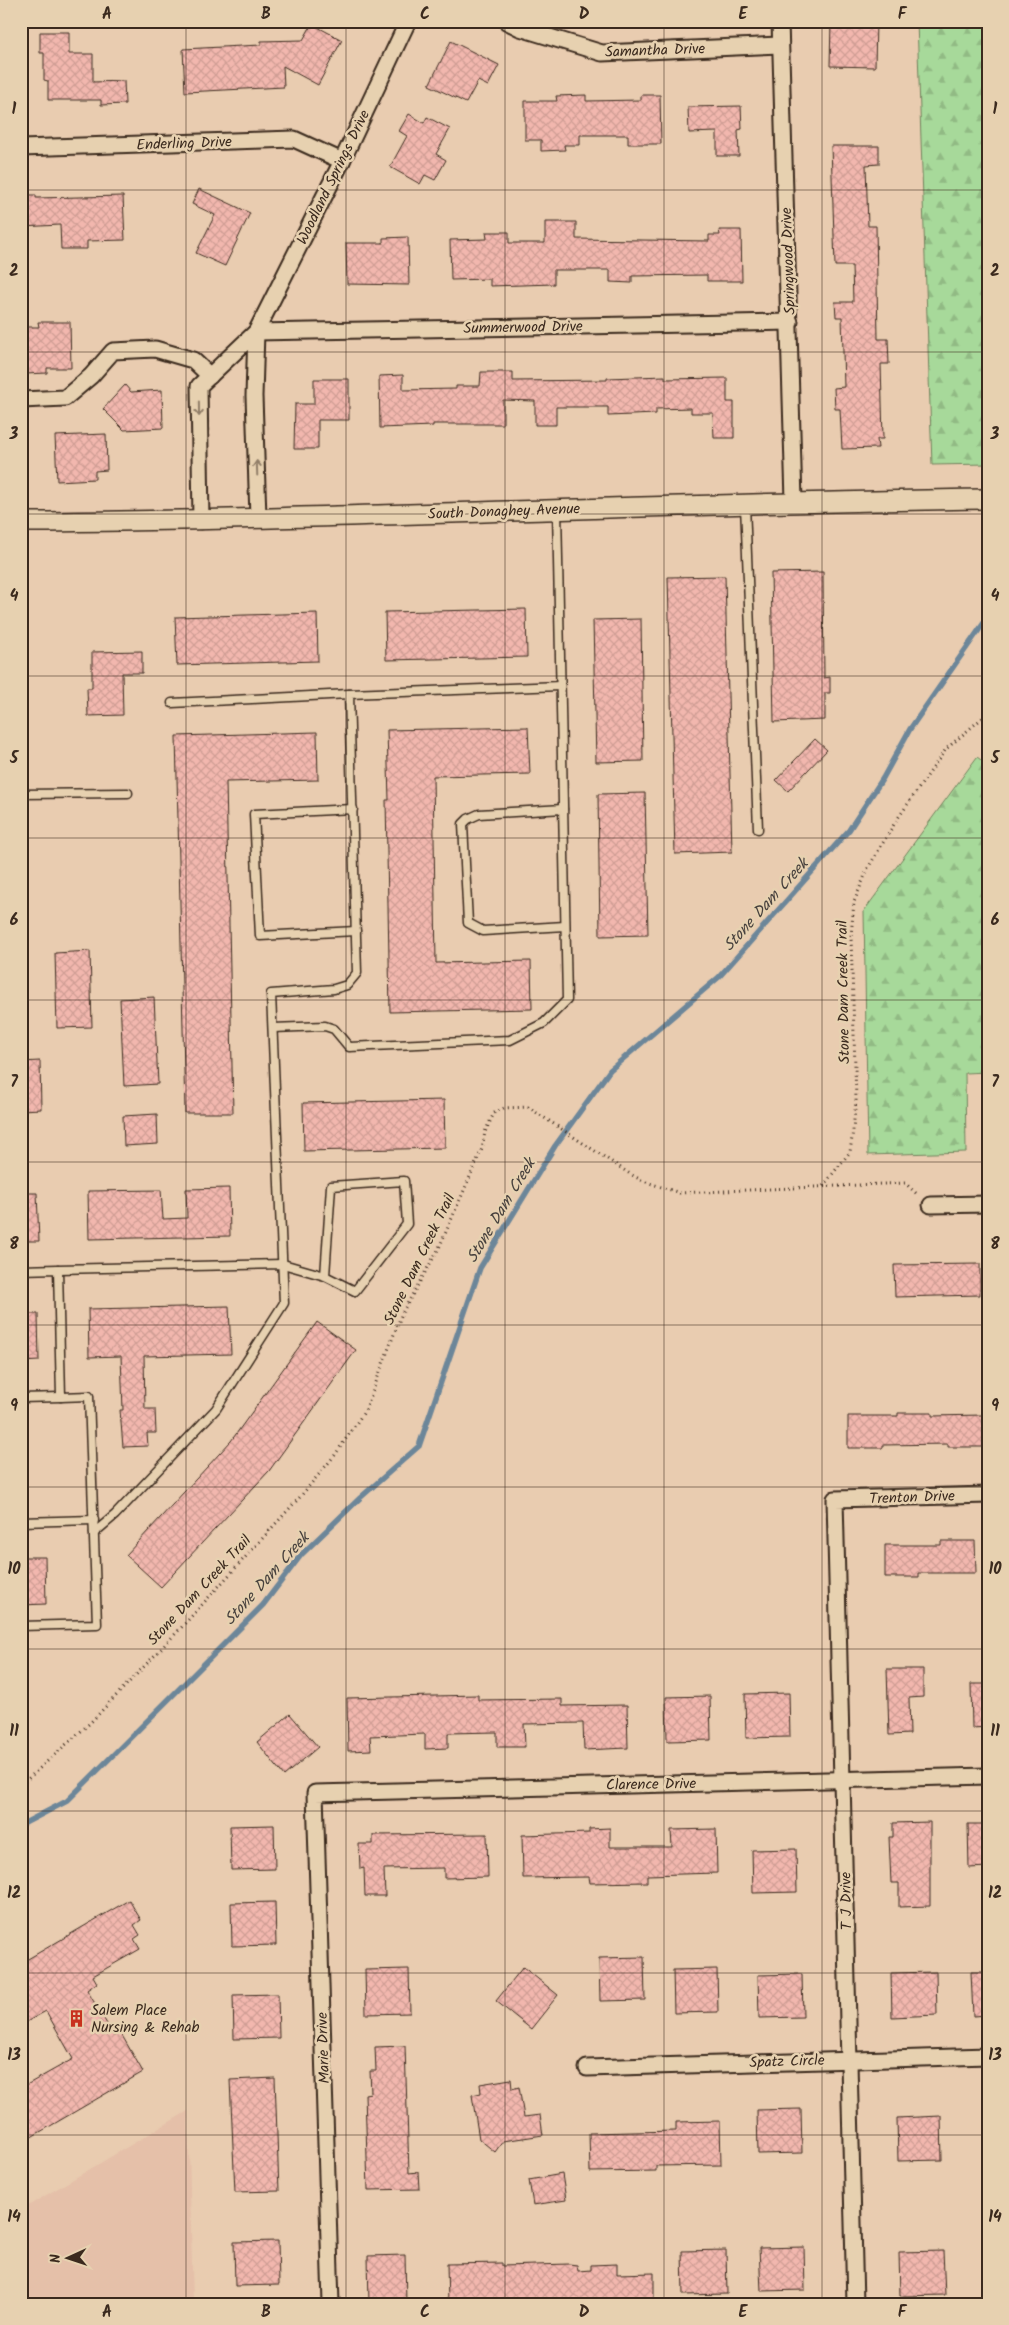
<svg xmlns="http://www.w3.org/2000/svg" width="1009" height="2325" viewBox="0 0 1009 2325" font-family="Kalam,sans-serif">
	<defs>
		<pattern id="forest-firs" width="22" height="20" patternUnits="userSpaceOnUse" patternTransform="scale(1.25)"><rect width="22" height="20" fill="#a7d99a"/><path d="M5 1l3.5 6h-7zM16 11l3.5 6h-7z" fill="#91ba84"/></pattern>
		<pattern id="building-cross-hatch" width="8" height="8" patternUnits="userSpaceOnUse" patternTransform="scale(1.25)"><rect width="8" height="8" fill="#f2b7ae"/><path d="M0 0l8 8M0 8l8-8" fill="none" stroke="#d09e95"/></pattern>
	</defs>
	<rect width="100%" height="100%" fill="#e9ccb0"/>
	<filter id="ink" filterUnits="userSpaceOnUse"><feTurbulence type="fractalNoise" baseFrequency=".02" numOctaves="2"/><feDisplacementMap in="SourceGraphic" scale="10" xChannelSelector="R" yChannelSelector="G"/><feConvolveMatrix kernelMatrix="1 2 1 2 8 2 1 2 1" color-interpolation-filters="sRGB"/></filter>
	<g filter="url(#ink)">
		<polygon fill="#e5c0a9" points="188,2111 193,2304 21,2304 21,2210"/>
		<g fill="url(#forest-firs)" stroke="#71825c">
			<polygon points="917,21 988,21 988,464 932,465"/>
			<polygon points="977,757 988,765 988,1072 965,1073 966,1152 868,1155 864,911"/>
		</g>
		<g fill="none" stroke-linecap="round" stroke-linejoin="round">
			<polyline stroke="#6c8699" stroke-width="5.5" points="21,1825 67,1801 263,1605 301,1555 360,1498 419,1446 480,1268 555,1146 610,1070 719,977 849,830 883,778 910,729 988,617"/>
		</g>
		<g fill="url(#building-cross-hatch)" stroke="#3b2a1e">
			<polygon points="831,21 876,21 875,67 830,66"/>
			<polygon points="312,24 342,40 318,85 283,66 284,87 185,92 183,49 261,45 261,41 303,40"/>
			<polygon points="40,32 69,32 69,54 93,54 93,82 124,81 125,104 101,105 101,100 48,100 48,81 44,80 44,53 40,53"/>
			<polygon points="451,41 499,65 488,86 478,81 466,103 429,85"/>
			<polygon points="586,95 586,101 641,100 641,95 660,95 661,144 628,144 628,135 580,135 580,145 564,145 565,150 541,151 541,140 525,140 525,101 557,101 556,96"/>
			<polygon points="741,106 742,129 738,130 739,156 717,156 717,132 689,133 688,107"/>
			<polygon points="409,114 424,123 427,117 450,129 436,154 446,160 435,180 425,175 420,184 390,167 407,136 399,131"/>
			<polygon points="831,146 879,146 879,164 866,165 868,226 876,226 878,339 888,339 889,364 881,364 883,439 877,439 878,448 842,449 840,409 835,409 834,388 844,387 842,317 836,317 835,302 853,302 852,266 835,266"/>
			<polygon points="199,189 250,213 225,266 196,253 215,215 192,204"/>
			<polygon points="21,195 36,195 36,198 123,196 125,240 87,241 87,249 61,249 60,225 21,227"/>
			<polygon points="545,222 576,222 576,239 709,241 709,235 720,235 719,230 741,230 742,281 707,281 707,275 632,276 632,283 610,282 610,270 554,270 554,284 490,286 490,279 451,280 450,240 487,239 486,232 509,232 509,243 545,243"/>
			<polygon points="408,237 409,285 347,284 346,243 383,243 383,238"/>
			<polygon points="38,322 70,322 71,368 47,368 47,373 25,374 24,327 39,327"/>
			<polygon points="481,372 513,372 513,381 607,380 607,378 665,376 665,379 727,378 727,402 734,402 734,438 714,438 713,413 691,413 691,408 656,409 656,414 608,416 608,407 556,407 556,425 535,425 535,401 503,400 503,424 433,424 433,426 380,428 379,376 403,375 403,390 456,389 456,386 480,386"/>
			<polygon points="314,379 349,379 349,420 318,420 318,449 294,449 295,404 314,404"/>
			<polygon points="125,385 131,392 162,390 163,428 124,430 103,409"/>
			<polygon points="106,434 107,470 95,471 95,479 57,481 55,436"/>
			<polygon points="823,572 824,678 830,677 830,693 825,693 825,720 774,722 771,573"/>
			<polygon points="725,576 732,852 675,854 668,577"/>
			<polygon points="526,609 527,657 386,660 385,612"/>
			<polygon points="317,613 318,661 177,665 175,617"/>
			<polygon points="641,619 643,761 596,762 593,620"/>
			<polygon points="142,651 142,673 122,673 123,715 88,716 87,688 92,688 92,652"/>
			<polygon points="528,727 530,774 433,776 436,963 531,961 532,1009 390,1012 386,800 389,800 387,730"/>
			<polygon points="317,732 318,780 226,782 233,1113 185,1113 176,736"/>
			<polygon points="815,739 827,750 788,791 776,780"/>
			<polygon points="645,793 648,935 600,936 598,794"/>
			<polygon points="90,951 92,1027 57,1028 55,953"/>
			<polygon points="154,997 158,1084 124,1086 120,999"/>
			<polygon points="40,1061 41,1109 21,1110 21,1062"/>
			<polygon points="444,1100 445,1148 304,1151 303,1103"/>
			<polygon points="157,1114 158,1144 124,1146 123,1116"/>
			<polygon points="229,1188 230,1236 89,1239 88,1191 161,1190 163,1219 187,1218 186,1189"/>
			<polygon points="21,1193 37,1193 39,1241 21,1241"/>
			<polygon points="980,1264 980,1295 895,1297 894,1265"/>
			<polygon points="229,1306 231,1354 144,1356 145,1409 155,1409 156,1433 147,1433 148,1446 123,1447 120,1410 123,1410 121,1356 89,1357 88,1309"/>
			<polygon points="21,1314 38,1314 39,1361 21,1362"/>
			<polygon points="317,1322 356,1350 269,1471 161,1587 126,1555 231,1441"/>
			<polygon points="898,1413 932,1413 932,1416 983,1415 983,1447 948,1447 948,1444 883,1445 883,1448 848,1448 848,1416 898,1416"/>
			<polygon points="941,1541 975,1541 976,1573 919,1573 919,1577 885,1577 885,1545 941,1545"/>
			<polygon points="21,1557 45,1557 46,1604 21,1605"/>
			<polygon points="887,1669 923,1669 923,1697 909,1698 910,1734 889,1735"/>
			<polygon points="971,1684 988,1684 988,1727 972,1728"/>
			<polygon points="789,1693 790,1737 746,1738 745,1694"/>
			<polygon points="478,1695 478,1700 562,1699 562,1706 627,1705 628,1748 584,1750 583,1723 524,1724 525,1747 497,1747 497,1732 448,1733 448,1748 425,1749 425,1734 370,1736 371,1750 348,1751 347,1698"/>
			<polygon points="710,1696 711,1740 667,1741 666,1697"/>
			<polygon points="290,1714 318,1747 284,1776 257,1742"/>
			<polygon points="930,1822 930,1906 899,1907 899,1883 891,1883 889,1837 893,1837 893,1823"/>
			<polygon points="968,1824 988,1824 988,1867 969,1868"/>
			<polygon points="274,1825 275,1869 231,1870 230,1826"/>
			<polygon points="610,1828 610,1847 672,1847 671,1830 716,1829 717,1873 647,1875 647,1882 590,1883 589,1877 523,1878 522,1835 589,1833 589,1829"/>
			<polygon points="487,1834 488,1877 444,1878 444,1868 384,1869 385,1896 365,1896 364,1868 360,1869 359,1844 373,1844 373,1835"/>
			<polygon points="796,1849 797,1892 753,1893 752,1850"/>
			<polygon points="129,1900 141,1920 134,1925 140,1935 134,1939 140,1949 93,1976 97,1983 87,1990 114,2036 120,2032 143,2072 21,2143 21,2088 73,2059 46,2011 21,2025 21,1963"/>
			<polygon points="275,1902 276,1945 232,1946 231,1903"/>
			<polygon points="644,1957 645,2000 600,2001 599,1958"/>
			<polygon points="523,1967 558,1995 531,2029 496,2001"/>
			<polygon points="409,1969 410,2013 366,2014 365,1970"/>
			<polygon points="717,1969 718,2012 674,2013 673,1970"/>
			<polygon points="936,1972 937,2015 892,2017 891,1973"/>
			<polygon points="971,1972 988,1972 988,2015 973,2016"/>
			<polygon points="802,1974 803,2017 759,2018 758,1975"/>
			<polygon points="278,1994 279,2038 234,2039 233,1995"/>
			<polygon points="405,2046 409,2173 418,2172 419,2189 368,2190 365,2094 371,2093 370,2071 376,2071 375,2047"/>
			<polygon points="275,2078 279,2191 235,2192 230,2080"/>
			<polygon points="511,2079 512,2089 519,2087 524,2117 540,2115 543,2135 503,2141 495,2152 479,2139 472,2095 481,2093 480,2084"/>
			<polygon points="801,2109 802,2153 758,2154 757,2110"/>
			<polygon points="941,2116 942,2160 898,2161 897,2118"/>
			<polygon points="720,2121 721,2165 656,2166 656,2171 590,2172 589,2133 676,2131 676,2122"/>
			<polygon points="562,2174 566,2200 533,2205 529,2180"/>
			<polygon points="278,2241 279,2285 235,2286 234,2242"/>
			<polygon points="804,2247 805,2290 761,2291 759,2248"/>
			<polygon points="726,2250 727,2294 683,2295 682,2251"/>
			<polygon points="943,2251 945,2295 900,2296 899,2252"/>
			<polygon points="405,2255 406,2304 369,2304 368,2256"/>
			<polygon points="502,2263 502,2266 569,2264 577,2265 578,2271 591,2270 591,2265 617,2264 617,2274 654,2273 654,2301 448,2304 447,2264"/>
		</g>
		<g fill="none" stroke-linecap="round" stroke-linejoin="round">
			<defs>
				<g id="service">
					<polyline points="745,505 758,829"/>
					<polyline points="172,703 349,694"/>
					<polyline points="21,794 128,793"/>
					<polyline points="353,809 254,814 260,936 356,931"/>
					<polyline points="563,809 479,814 468,819 463,824 468,923 483,931 565,926"/>
					<polyline points="273,1028 325,1026 334,1029 349,1047 510,1040 544,1023 567,1000 557,510"/>
					<polyline points="58,1269 283,1264 325,1276 355,1291 407,1224 404,1181 331,1186 325,1276"/>
					<polyline points="21,1270 58,1269 61,1397 89,1396 97,1624 21,1626"/>
					<polyline points="21,1398 61,1397"/>
					<polyline points="21,1522 94,1520"/>
					<polyline points="94,1533 115,1515 216,1409 284,1303 271,994 334,989 347,985 357,973 349,694 560,686"/>
				</g>
				<g id="minor">
					<polyline points="506,21 520,28 602,53 780,45"/>
					<polyline points="780,21 794,501"/>
					<polyline points="21,148 294,139 342,161"/>
					<polyline points="256,332 790,322"/>
					<polyline points="256,332 254,396 258,517"/>
					<polyline points="21,400 65,398 91,376 113,351 155,349 193,360 210,376"/>
					<polyline points="201,521 199,386 256,332 342,161 408,21"/>
					<polyline points="931,1205 988,1204"/>
					<polyline points="587,2068 988,2056"/>
					<polyline points="331,2304 315,1793 988,1776"/>
					<polyline points="855,2304 835,1499 988,1495"/>
				</g>
				<path id="tertiary" d="M21,522c322,-2 644,-19 967,-23"/>
			</defs>
			<use href="#service" stroke="#3b2a1e" stroke-width="11"/>
			<use href="#minor" stroke="#3b2a1e" stroke-width="19"/>
			<use href="#tertiary" stroke="#3b2a1e" stroke-width="22"/>
			<g stroke="#3b2a1e" stroke-width="3" stroke-dasharray="1 4" stroke-linecap="butt">
				<polyline points="823,1186 850,1152 853,1130 856,1100 851,936 854,902 868,868 896,821 946,749 988,713"/>
				<polyline points="21,1785 90,1723 180,1629 300,1497 335,1455 366,1409 402,1313 439,1248 482,1149 485,1132 494,1113 504,1108 528,1107 630,1174 643,1181 680,1193 905,1183 918,1195"/>
			</g>
			<use href="#service" stroke="#e7d1b0" stroke-width="8"/>
			<use href="#minor" stroke="#e7d1b0" stroke-width="15"/>
			<use href="#tertiary" stroke="#e7d1b0" stroke-width="19"/>
		</g>
		<defs><path id="oneway-shaft" d="M-6 0H5M1.5-3L5.5 0L1.5 3" fill="none" stroke-width="1.6" stroke-linecap="round" stroke-linejoin="round" transform="scale(1.25)"/></defs>
		<g stroke="#917e67">
			<use href="#oneway-shaft" transform="translate(199 409) rotate(89)"/>
			<use href="#oneway-shaft" transform="translate(257 468) rotate(-92)"/>
		</g>
	</g>
	<path fill="none" stroke="#3b2a1e" stroke-width="1" stroke-opacity="0.55" d="M186,21v2283M346,21v2283M505,21v2283M664,21v2283M822,21v2283M21,190h967M21,352h967M21,514h967M21,676h967M21,838h967M21,1000h967M21,1162h967M21,1325h967M21,1487h967M21,1649h967M21,1811h967M21,1973h967M21,2135h967"/>
	<defs>
		<symbol id="building-bare" viewBox="-9 -9 18 18"><path d="M-4-6H4V6H1V3H-1V6H-4ZM-2.5-4.3h1.7v1.8h-1.7ZM.8-4.3h1.7v1.8H.8ZM-2.5-1h1.7V.8h-1.7ZM.8-1h1.7V.8H.8Z" fill="#c8321e" stroke="#e7d1b0" stroke-width="2.5" paint-order="stroke"/></symbol>
	</defs>
	<g fill-rule="evenodd">
		<use href="#building-bare" x="64" y="2006" width="25" height="25"/>
	</g>
	<g text-anchor="middle" stroke-width="5" stroke-linejoin="round" paint-order="stroke">
		<g font-size="15" fill="#3b2a1e" stroke="#e7d1b0">
			<text transform="translate(655 50) rotate(-2)" y="5">Samantha Drive</text>
			<text transform="translate(184 143) rotate(-2)" y="5">Enderling Drive</text>
			<text transform="translate(333 177) rotate(-64)" y="5">Woodland Springs Drive</text>
			<text transform="translate(788 261) rotate(-92)" y="5">Springwood Drive</text>
			<text transform="translate(523 327) rotate(-1)" y="5">Summerwood Drive</text>
			<text transform="translate(504 511) rotate(-2)" y="5">South Donaghey Avenue</text>
			<text transform="translate(843 992) rotate(-91)" y="5">Stone Dam Creek Trail</text>
			<text transform="translate(419 1259) rotate(-64)" y="5">Stone Dam Creek Trail</text>
			<text transform="translate(912 1497) rotate(-2)" y="5">Trenton Drive</text>
			<text transform="translate(199 1590) rotate(-47)" y="5">Stone Dam Creek Trail</text>
			<text transform="translate(651 1784) rotate(-1)" y="5">Clarence Drive</text>
			<text transform="translate(846 1901) rotate(-91)" y="5">T J Drive</text>
			<text transform="translate(323 2048) rotate(-92)" y="5">Marie Drive</text>
			<text transform="translate(787 2061) rotate(-2)" y="5">Spatz Circle</text>
		</g>
		<g font-size="15" fill="#3b2a1e" stroke="#e7d1b0" text-anchor="start">
			<text x="91" y="2015">Salem Place<tspan x="91" dy="17">Nursing &amp; Rehab</tspan></text>
		</g>
		<g font-size="16" font-style="italic" fill="#47413d" stroke="#e7d1b0">
			<text transform="translate(765 904) rotate(-48)" y="6">Stone Dam Creek</text>
			<text transform="translate(500 1210) rotate(-59)" y="6">Stone Dam Creek</text>
			<text transform="translate(266 1578) rotate(-48)" y="6">Stone Dam Creek</text>
		</g>
	</g>
	<rect width="1009" height="2325" fill="none" stroke="#e7d1b0" stroke-width="55"/>
	<g transform="translate(68 2258) rotate(267)" stroke="#e7d1b0" stroke-width="4" paint-order="stroke">
	<path d="M0-4L9 19L0 12L-9 19Z" fill="#3b2a1e"/>
	<text y="-8" font-size="14" font-weight="bold" text-anchor="middle" fill="#3b2a1e">N</text>
	</g>
	<rect x="28" y="28" width="954" height="2270" fill="none" stroke="#3b2a1e" stroke-width="2"/>
	<g font-size="16" text-anchor="middle" font-weight="bold" fill="#3b2a1e">
		<text x="107" y="19">A</text>
		<text x="266" y="19">B</text>
		<text x="425" y="19">C</text>
		<text x="584" y="19">D</text>
		<text x="743" y="19">E</text>
		<text x="902" y="19">F</text>
		<text x="14" y="114">1</text>
		<text x="995" y="114">1</text>
		<text x="14" y="276">2</text>
		<text x="995" y="276">2</text>
		<text x="14" y="439">3</text>
		<text x="995" y="439">3</text>
		<text x="14" y="601">4</text>
		<text x="995" y="601">4</text>
		<text x="14" y="763">5</text>
		<text x="995" y="763">5</text>
		<text x="14" y="925">6</text>
		<text x="995" y="925">6</text>
		<text x="14" y="1087">7</text>
		<text x="995" y="1087">7</text>
		<text x="14" y="1249">8</text>
		<text x="995" y="1249">8</text>
		<text x="14" y="1411">9</text>
		<text x="995" y="1411">9</text>
		<text x="14" y="1574">10</text>
		<text x="995" y="1574">10</text>
		<text x="14" y="1736">11</text>
		<text x="995" y="1736">11</text>
		<text x="14" y="1898">12</text>
		<text x="995" y="1898">12</text>
		<text x="14" y="2060">13</text>
		<text x="995" y="2060">13</text>
		<text x="14" y="2222">14</text>
		<text x="995" y="2222">14</text>
		<text x="107" y="2317">A</text>
		<text x="266" y="2317">B</text>
		<text x="425" y="2317">C</text>
		<text x="584" y="2317">D</text>
		<text x="743" y="2317">E</text>
		<text x="902" y="2317">F</text>
	</g>
</svg>
